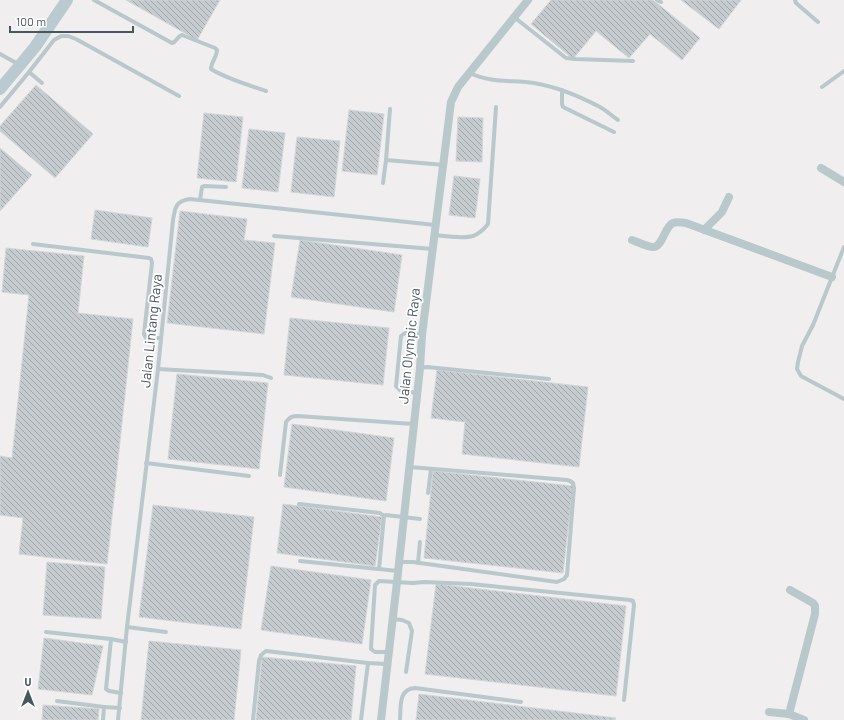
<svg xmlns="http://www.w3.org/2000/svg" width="844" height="720" viewBox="0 0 844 720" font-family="Barlow,sans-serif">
	<defs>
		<pattern id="building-back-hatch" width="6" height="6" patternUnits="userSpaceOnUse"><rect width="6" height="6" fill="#c5cbce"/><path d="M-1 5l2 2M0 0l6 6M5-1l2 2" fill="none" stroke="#a2a8aa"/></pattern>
	</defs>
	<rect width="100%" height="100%" fill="#f0eeef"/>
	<g fill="url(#building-back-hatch)" stroke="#d2d6d9">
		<polygon points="126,0 220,0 197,40"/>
		<polygon points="551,0 653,0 700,38 682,60 650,34 629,58 596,31 573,59 531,24"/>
		<polygon points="681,0 741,0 719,29"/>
		<polygon points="36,85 93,134 55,178 0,131 0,126"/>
		<polygon points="349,110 384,114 377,175 342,171"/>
		<polygon points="204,113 243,117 236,182 197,178"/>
		<polygon points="458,117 483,118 482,162 456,161"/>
		<polygon points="249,129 285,133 278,192 242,188"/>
		<polygon points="297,137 340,141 334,197 291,192"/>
		<polygon points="0,148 32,175 0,211"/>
		<polygon points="454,176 480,179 475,218 449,215"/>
		<polygon points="95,210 152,218 148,247 91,239"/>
		<polygon points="180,211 247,219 244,240 275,243 264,334 167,323"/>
		<polygon points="300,240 402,255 394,312 291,297"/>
		<polygon points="6,248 84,256 78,313 133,319 107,564 19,554 23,518 0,515 0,456 12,458 29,295 2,292"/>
		<polygon points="290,318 389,328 383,385 284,375"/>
		<polygon points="437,370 588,387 579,467 462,454 465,422 431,418"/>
		<polygon points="177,374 268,383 259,469 168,459"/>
		<polygon points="292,424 394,438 386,501 284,487"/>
		<polygon points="433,471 573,486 563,573 424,558"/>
		<polygon points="283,504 382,517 375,566 277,553"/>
		<polygon points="153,505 254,517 241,629 139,617"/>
		<polygon points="47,562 105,567 101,619 43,615"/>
		<polygon points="271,566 371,580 362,644 261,630"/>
		<polygon points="436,584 626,606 616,696 425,674"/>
		<polygon points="44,638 103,646 92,695 38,689"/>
		<polygon points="149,641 241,650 234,720 141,720"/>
		<polygon points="262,657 356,666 351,720 256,720"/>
		<polygon points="419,694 616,718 615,720 416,720"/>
		<polygon points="43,705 99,709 98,720 42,720"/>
	</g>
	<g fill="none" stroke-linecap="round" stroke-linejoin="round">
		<g stroke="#b9c8cb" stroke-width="4">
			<path d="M94,0l78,43c5,-1 5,-7 10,-8l33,13 2,2c0,7 -6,12 -6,19 16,10 38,16 55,22"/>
			<polyline points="657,0 661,2"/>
			<polyline points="795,0 796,3 818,22"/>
			<polyline points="514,17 566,58 575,59 633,61"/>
			<polyline points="0,54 18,64"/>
			<polyline points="29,72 42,83"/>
			<path d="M470,73c20,10 42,7 64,10 24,4 45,13 66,24 7,4 12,9 18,13"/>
			<polyline points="822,87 844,71"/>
			<polyline points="562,90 562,104 563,107 614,132"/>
			<polyline points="0,107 29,72 54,40 61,36 68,36 76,39 179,96"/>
			<polyline points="390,109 386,160 444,165"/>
			<polyline points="383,183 386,160"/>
			<polyline points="200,200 202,187 204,186 226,187"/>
			<path d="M434,235c11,1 29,4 39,1 6,-2 11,-7 15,-12l8,-117"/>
			<polyline points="274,236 433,249"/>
			<polyline points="33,244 149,258 151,259 152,263 144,334 146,338 161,338"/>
			<polyline points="844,247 813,325 802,346 798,362 797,369 801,376 844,399"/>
			<polyline points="420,368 427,367 549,379"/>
			<polyline points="158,369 247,374 263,375 271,378"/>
			<polyline points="417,393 401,391 396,386 401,336 405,333 422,335"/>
			<polyline points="146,463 249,476"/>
			<path d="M280,475l6,-53c4,-5 6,-6 12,-6l115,8"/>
			<polyline points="428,493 431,469"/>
			<polyline points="299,504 380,513 384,516"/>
			<polyline points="300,561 398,571"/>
			<polyline points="399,562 413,562 557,582 564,579 567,575 574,488 573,483 570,481 567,480 410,467"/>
			<polyline points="418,563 420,542"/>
			<polyline points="379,569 384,516 386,515 420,519"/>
			<polyline points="393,619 402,620 409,623 412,631 406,672"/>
			<polyline points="127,627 166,632"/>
			<polyline points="46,632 111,639 106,689 109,691 121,693"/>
			<polyline points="111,639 126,642"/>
			<polyline points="389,652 375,652 371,649 371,647 375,585 379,581 413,583 424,582 471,584 630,600 633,601 634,605 624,700"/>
			<polyline points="57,701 104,707 103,720"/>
			<polyline points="104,707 120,708"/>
			<path d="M118,720l9,-93 31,-258 15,-149c2,-13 3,-19 17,-21l245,26"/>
			<polyline points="253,720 259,661 261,655 266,651 368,663 387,664"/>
			<polyline points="361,720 368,663"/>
			<path d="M400,720c1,-13 -2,-31 15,-32l106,14"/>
		</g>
		<g stroke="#b9c8cb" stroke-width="8">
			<polyline points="821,168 844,182"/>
			<polyline points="704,230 722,212 729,197"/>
			<path d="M632,240c6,2 15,7 21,7 10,0 11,-20 20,-24 4,-2 9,0 13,0l146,54"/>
			<polyline points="790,590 813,603 815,606 815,614 789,714 804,720"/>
			<polyline points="769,712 789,714"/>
			<polyline points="381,720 397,582 420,368 422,335 451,102 458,87 528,0"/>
		</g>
		<polyline stroke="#b9cbd0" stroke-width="12" points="0,89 35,47 67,0"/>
	</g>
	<g text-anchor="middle" stroke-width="3.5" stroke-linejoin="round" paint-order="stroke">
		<g font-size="14" fill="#46585b" stroke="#fff">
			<text transform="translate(151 331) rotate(-84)" y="5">Jalan Lintang Raya</text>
			<text transform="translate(409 346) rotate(-84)" y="5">Jalan Olympic Raya</text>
		</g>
	</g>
	<g transform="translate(28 692)" stroke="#ffffff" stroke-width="3" paint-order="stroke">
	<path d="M0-3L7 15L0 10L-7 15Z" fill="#46585b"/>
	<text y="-6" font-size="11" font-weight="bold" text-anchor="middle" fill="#46585b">U</text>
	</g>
	<path d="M10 26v6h123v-6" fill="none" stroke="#46585b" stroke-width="2"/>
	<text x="16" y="26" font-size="12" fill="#46585b" stroke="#ffffff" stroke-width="3" paint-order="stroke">100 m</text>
</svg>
